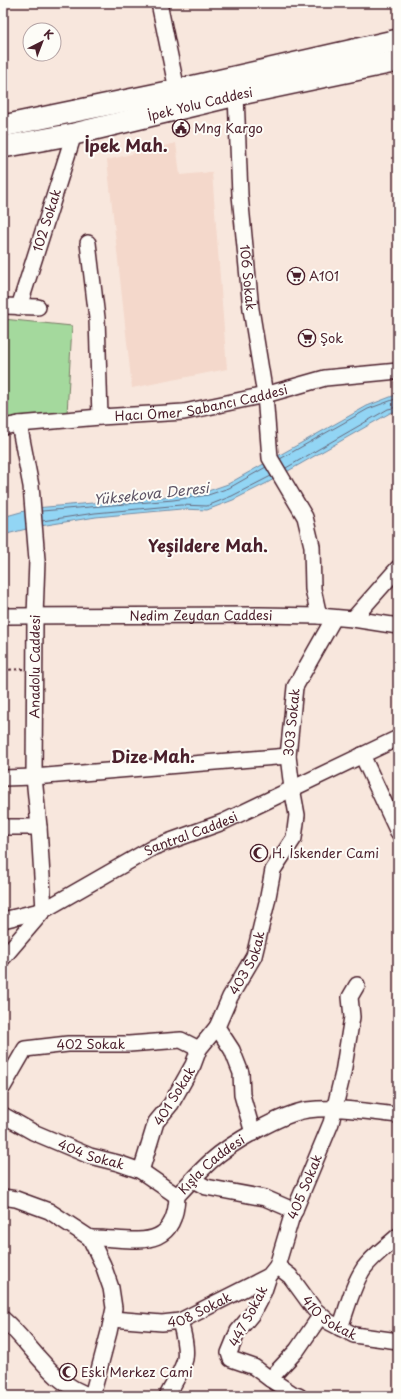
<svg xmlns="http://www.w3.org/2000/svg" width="401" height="1399" viewBox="0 0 401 1399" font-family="'Playpen Sans',sans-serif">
	<rect width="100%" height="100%" fill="#f8e7dd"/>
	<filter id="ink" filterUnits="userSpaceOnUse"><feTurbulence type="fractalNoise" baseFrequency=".025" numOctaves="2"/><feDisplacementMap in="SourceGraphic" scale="8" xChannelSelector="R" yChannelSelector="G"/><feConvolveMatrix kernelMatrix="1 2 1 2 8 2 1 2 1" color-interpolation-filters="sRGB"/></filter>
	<g filter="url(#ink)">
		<polygon fill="#f4d8cb" points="176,143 180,175 212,172 227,369 132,388 107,160"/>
		<polygon fill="#a4d99d" stroke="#777c64" points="3,319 72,326 67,414 3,419"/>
		<polygon fill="#92d5f4" stroke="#758ca4" points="398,394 398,411 390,413 267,483 233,500 207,510 181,509 96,517 34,527 3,535 3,517 35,508 173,496 208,491 228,484 367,406"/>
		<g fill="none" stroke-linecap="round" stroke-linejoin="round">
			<g stroke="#67687b" stroke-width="1">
				<polyline points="280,459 368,409 398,398"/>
				<polyline points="286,468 388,409 398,407"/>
				<polyline points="42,511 173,500 208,495 229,488 266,467"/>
				<polyline points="42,521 95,513 181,505 207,506 232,496 271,476"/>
			</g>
			<defs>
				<g id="minor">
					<polyline points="159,3 177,90"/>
					<path id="s1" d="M236,95l4,100 11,114 14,86 5,63 35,59 7,29 1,43 6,27"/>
					<polyline points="88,243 97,318 100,417"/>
					<polyline points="3,306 38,307"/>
					<path id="s2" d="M19,307l55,-173"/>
					<path id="s3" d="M3,427l16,-3 81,-7 84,-5 81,-17 60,-17 73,-7"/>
					<path id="s4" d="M3,616l257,-1 59,1 34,3 45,7"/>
					<polyline points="353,619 398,568"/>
					<polyline points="362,755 398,832"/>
					<polyline points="3,778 34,777 288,756"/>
					<polyline points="3,827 39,827"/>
					<path id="s5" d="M3,920l41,-10 -5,-83 -5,-50 1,-160 2,-57 -6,-74 -12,-62"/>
					<path id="s6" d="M3,958l41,-48 110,-63 69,-25 175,-84"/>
					<path id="s7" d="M3,1087l22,-38 43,-5h61l52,-4 18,9"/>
					<path id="s8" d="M3,1115l30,17 57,24 28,7 23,8 36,25"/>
					<path id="s9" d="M253,1133l-11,-38 -1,-22 -9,-23 -15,-23 13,-30 24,-41 13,-54 6,-32 21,-32 3,-23 -5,-27 -4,-32 7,-69 39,-69"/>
					<polyline points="141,1171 156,1122 171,1104 193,1065 199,1049 217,1027"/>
					<polyline points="193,1180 206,1187 265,1198 295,1211"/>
					<polyline points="3,1197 16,1199 49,1211 90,1238 103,1265 111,1288 114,1308 109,1332 92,1396"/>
					<path id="s10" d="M90,1238c40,-1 85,18 87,-42 11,-12 22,-24 34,-35 20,-18 70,-47 96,-51 30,-4 61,2 91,5"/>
					<path id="s11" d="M277,1266l13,10 24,33 15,13 25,13 44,6"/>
					<polyline points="269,1276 264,1291 252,1314 238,1331 229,1353 231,1359 254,1367 270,1379"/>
					<path d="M3,1319c30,26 48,66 89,77"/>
					<path id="s12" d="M112,1319l50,4 18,-2 89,-45 8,-10 14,-47 40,-96 12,-50 9,-56 -2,-20 7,-12"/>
					<path d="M340,1328c7,-19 13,-44 24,-60 9,-12 23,-22 34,-32"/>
					<path d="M167,1396c6,-12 15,-24 18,-37 2,-12 -2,-26 -5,-38"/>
					<polyline points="299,1396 293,1394 270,1379 297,1350 321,1315"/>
				</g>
				<g id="highway">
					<polyline points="3,126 177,90 398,40"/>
					<path id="s13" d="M3,147l71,-13 162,-39 162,-34"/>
				</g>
			</defs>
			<use href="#minor" stroke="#4a1f2b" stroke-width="18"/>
			<use href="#highway" stroke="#4a1f2b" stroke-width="24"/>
			<polyline stroke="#4a1f2b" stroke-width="2" stroke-dasharray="3 3" stroke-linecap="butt" points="3,670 24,669"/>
			<use href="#minor" stroke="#fdfcf7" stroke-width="15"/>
			<use href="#highway" stroke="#fdfcf7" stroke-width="21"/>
		</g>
	</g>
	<defs>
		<symbol id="civic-ring" viewBox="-11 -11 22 22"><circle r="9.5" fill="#fdfcf7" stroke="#4a1f2b" stroke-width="1.5"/><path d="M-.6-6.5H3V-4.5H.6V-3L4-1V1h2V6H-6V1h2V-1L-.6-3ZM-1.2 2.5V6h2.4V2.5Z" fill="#4a1f2b"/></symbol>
		<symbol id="supermarket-ring" viewBox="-11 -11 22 22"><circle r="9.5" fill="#fdfcf7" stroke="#4a1f2b" stroke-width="1.5"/><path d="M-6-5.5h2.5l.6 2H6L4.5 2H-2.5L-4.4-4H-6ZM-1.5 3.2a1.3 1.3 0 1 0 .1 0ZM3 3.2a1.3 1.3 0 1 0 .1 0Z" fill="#4a1f2b"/></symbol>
		<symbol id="mosque-ring" viewBox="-11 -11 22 22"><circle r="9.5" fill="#fdfcf7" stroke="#4a1f2b" stroke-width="1.5"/><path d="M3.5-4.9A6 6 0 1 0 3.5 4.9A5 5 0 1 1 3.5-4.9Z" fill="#4a1f2b"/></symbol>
	</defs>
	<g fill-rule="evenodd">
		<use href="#civic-ring" x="171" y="118" width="20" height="20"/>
		<use href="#supermarket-ring" x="286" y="266" width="20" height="20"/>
		<use href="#supermarket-ring" x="297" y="328" width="20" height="20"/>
		<use href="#mosque-ring" x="249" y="843" width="20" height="20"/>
		<use href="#mosque-ring" x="58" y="1362" width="20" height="20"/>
	</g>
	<g text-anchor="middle" stroke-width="4" stroke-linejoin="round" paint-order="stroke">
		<g font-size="13" fill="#4a1f2b" stroke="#fdfcf7">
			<text dy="5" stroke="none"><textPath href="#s13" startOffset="202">İpek Yolu Caddesi</textPath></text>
			<text dy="5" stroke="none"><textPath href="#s2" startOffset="91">102 Sokak</textPath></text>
			<text dy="5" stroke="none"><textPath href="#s1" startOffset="183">106 Sokak</textPath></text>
			<text dy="5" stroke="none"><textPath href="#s3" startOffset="200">Hacı Ömer Sabancı Caddesi</textPath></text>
			<text dy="5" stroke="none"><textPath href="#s4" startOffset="198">Nedim Zeydan Caddesi</textPath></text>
			<text dy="5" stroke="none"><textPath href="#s5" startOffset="286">Anadolu Caddesi</textPath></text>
			<text dy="5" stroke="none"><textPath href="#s9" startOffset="437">303 Sokak</textPath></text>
			<text dy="5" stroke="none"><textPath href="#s6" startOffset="229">Santral Caddesi</textPath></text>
			<text dy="5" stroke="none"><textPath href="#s9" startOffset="185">403 Sokak</textPath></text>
			<text dy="5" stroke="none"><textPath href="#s7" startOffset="110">402 Sokak</textPath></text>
			<text transform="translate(174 1096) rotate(-58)" y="5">401 Sokak</text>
			<text dy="5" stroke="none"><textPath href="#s8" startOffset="97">404 Sokak</textPath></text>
			<text dy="5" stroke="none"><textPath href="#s10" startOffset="162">Kışla Caddesi</textPath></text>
			<text dy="5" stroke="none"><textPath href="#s12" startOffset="265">405 Sokak</textPath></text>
			<text dy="5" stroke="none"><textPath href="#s12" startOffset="90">408 Sokak</textPath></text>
			<text dy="5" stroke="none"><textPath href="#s11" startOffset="75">410 Sokak</textPath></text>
			<text transform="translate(248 1316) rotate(-62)" y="5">447 Sokak</text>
		</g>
		<g font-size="13" fill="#4a1f2b" stroke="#fdfcf7" text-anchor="start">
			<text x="194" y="133">Mng Kargo</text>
			<text x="309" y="281">A101</text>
			<text x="320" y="343">Şok</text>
			<text x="272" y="858">H. İskender Cami</text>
			<text x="81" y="1377">Eski Merkez Cami</text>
		</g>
		<g font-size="14" font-style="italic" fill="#605667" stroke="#fdfcf7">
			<text transform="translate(151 494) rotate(-6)" y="5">Yüksekova Deresi</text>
		</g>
		<g font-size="17" font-weight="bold" fill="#4a1f2b" stroke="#fdfcf7">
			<text x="126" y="152">İpek Mah.</text>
			<text x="208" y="552">Yeşildere Mah.</text>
			<text x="153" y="763">Dize Mah.</text>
		</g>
	</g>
	<rect width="401" height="1399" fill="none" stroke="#fdfcf7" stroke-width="16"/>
	<rect x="8" y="8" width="385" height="1383" fill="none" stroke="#4a1f2b" stroke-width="1.5" filter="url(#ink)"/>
	<g transform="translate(42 42) rotate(42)"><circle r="19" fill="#fdfcf7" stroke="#b5a4a5"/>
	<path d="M0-3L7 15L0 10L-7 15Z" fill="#4a1f2b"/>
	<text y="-6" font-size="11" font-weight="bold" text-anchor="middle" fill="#4a1f2b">K</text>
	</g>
</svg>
